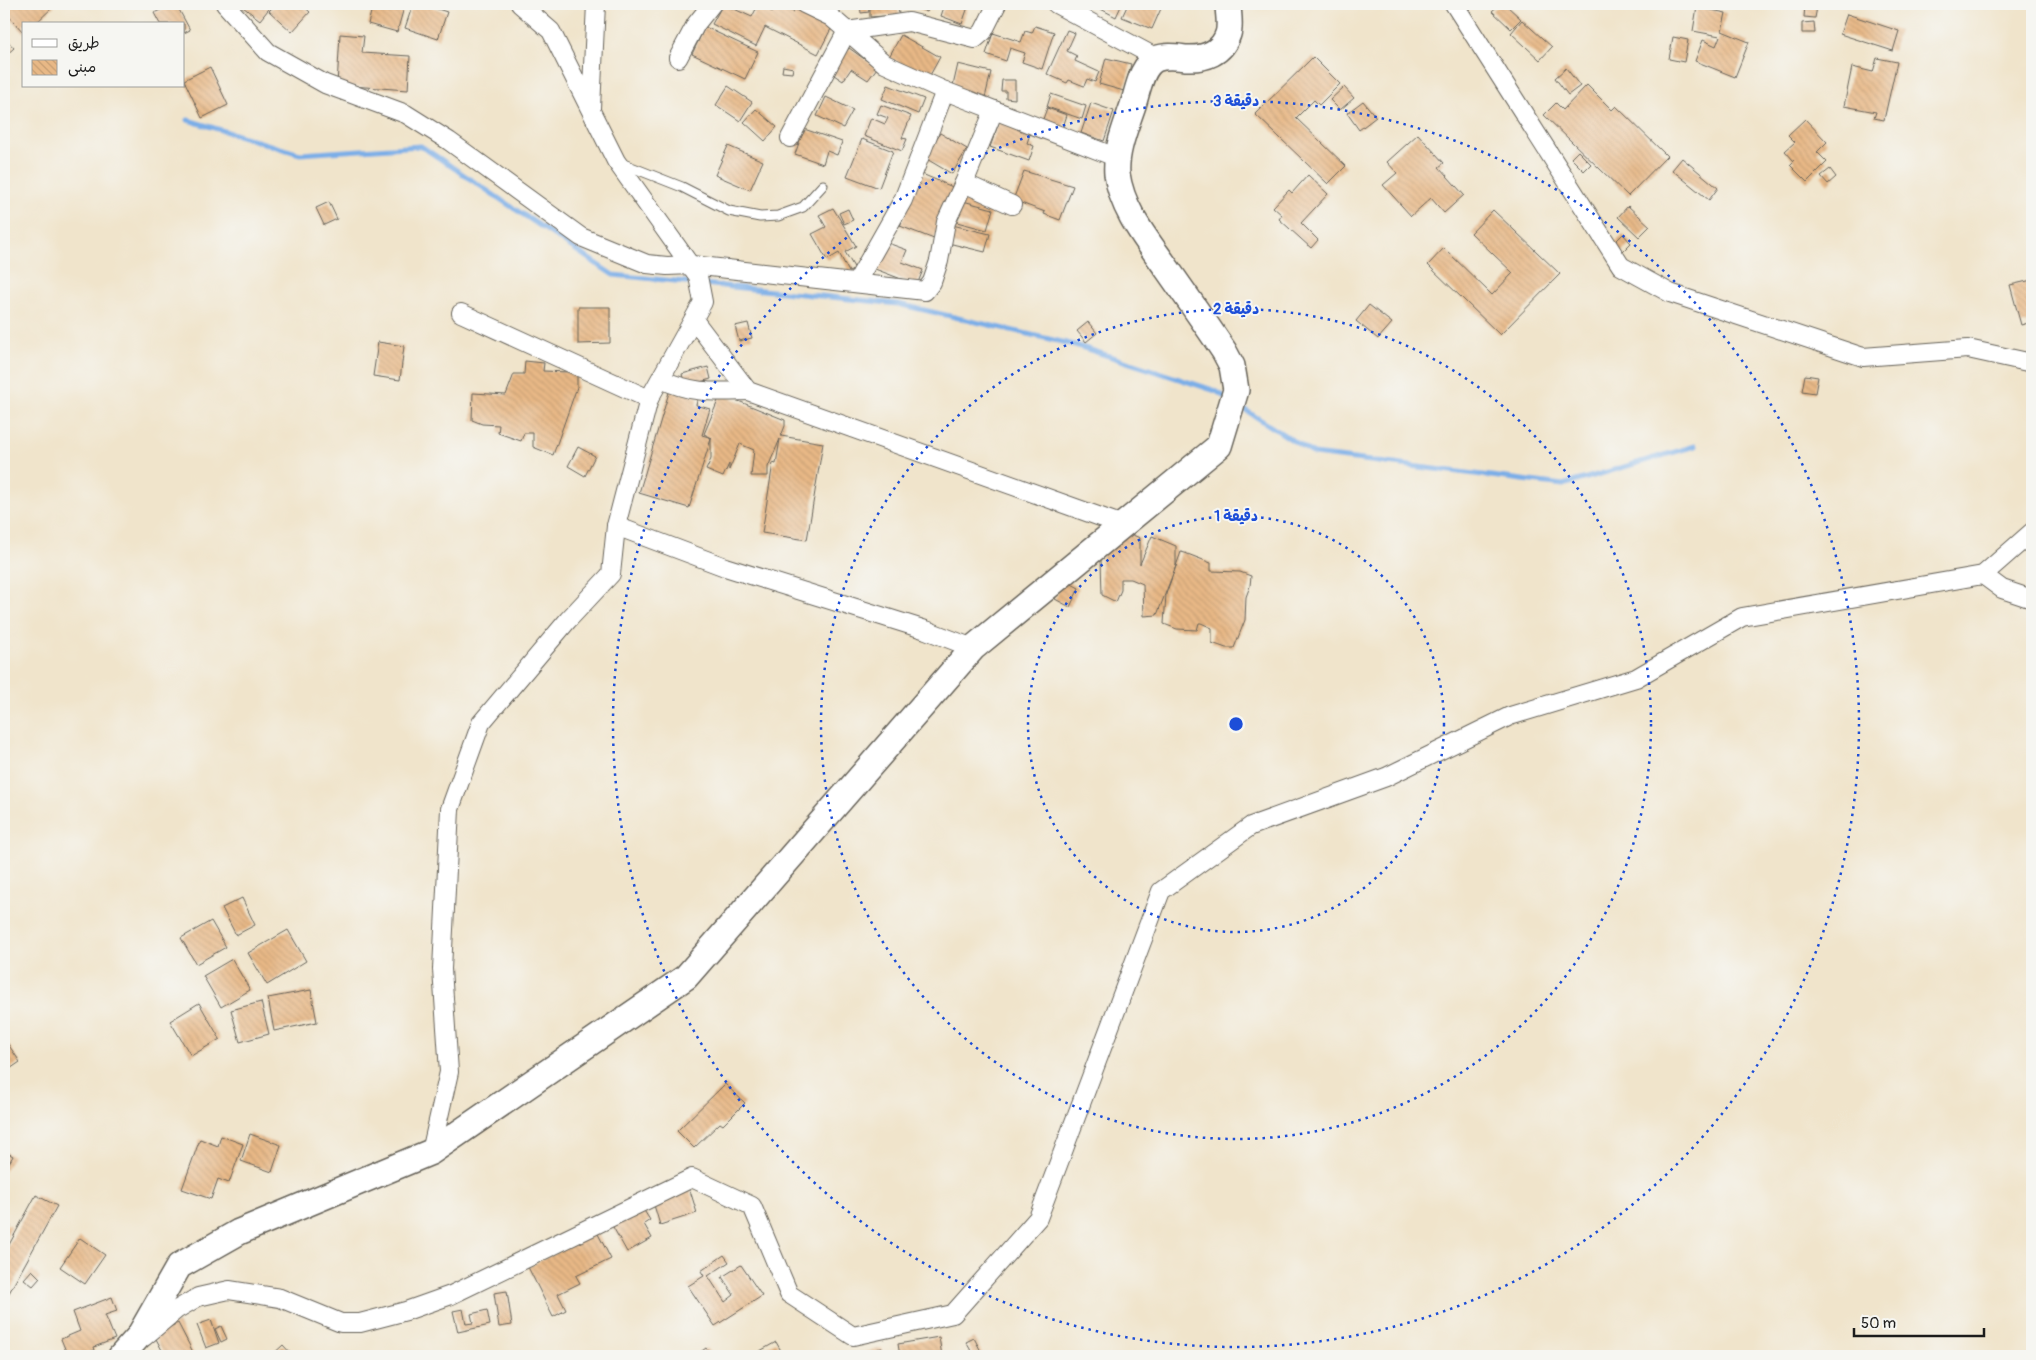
<svg xmlns="http://www.w3.org/2000/svg" width="2036" height="1360" viewBox="0 0 2036 1360" font-family="Pangolin,'Playpen Sans Arabic',sans-serif">
	<defs>
		<pattern id="building-back-hatch" width="6" height="6" patternUnits="userSpaceOnUse" patternTransform="scale(1.25)"><rect width="6" height="6" fill="#e8b886"/><path d="M-1 5l2 2M0 0l6 6M5-1l2 2" fill="none" stroke="#c69e73"/></pattern>
	</defs>
	<rect width="100%" height="100%" fill="#f6f6f2"/>
	<filter id="ink" filterUnits="userSpaceOnUse"><feTurbulence type="fractalNoise" baseFrequency=".02" numOctaves="2"/><feDisplacementMap in="SourceGraphic" scale="10" xChannelSelector="R" yChannelSelector="G"/><feConvolveMatrix kernelMatrix="1 2 1 2 8 2 1 2 1" color-interpolation-filters="sRGB"/></filter>
	<filter id="wash" filterUnits="userSpaceOnUse"><feTurbulence type="fractalNoise" baseFrequency=".0096" numOctaves="4" result="noise"/><feDisplacementMap in="SourceGraphic" scale="20" xChannelSelector="R" yChannelSelector="G"/><feGaussianBlur stdDeviation="1.12" result="paint"/><feColorMatrix in="noise" values="0 0 0 0 0 0 0 0 0 0 0 0 0 0 0 0 0 1.4 0 .05"/><feComposite in="paint" operator="in"/></filter>
	<g filter="url(#wash)">
		<rect width="100%" height="100%" fill="#f0e4cb"/>
		<g fill="none" stroke-linecap="round" stroke-linejoin="round">
			<g stroke="#7baee7" stroke-width="5">
				<polyline points="188,120 300,154 421,146 613,275 696,283"/>
				<polyline points="704,284 898,304 1075,345 1216,391 1226,398"/>
				<polyline points="1239,406 1314,454 1563,485 1695,446"/>
			</g>
		</g>
		<g id="blocks">
			<g fill="url(#building-back-hatch)">
				<polygon points="4,4 53,4 55,5 35,24 24,24 24,33 4,11"/>
				<polygon points="173,4 176,4 190,30 184,33 184,24 160,24 154,13"/>
				<polygon points="239,4 270,4 272,5 260,20"/>
				<polygon points="276,4 301,4 310,12 292,32 269,11"/>
				<polygon points="373,4 405,4 397,32 368,24"/>
				<polygon points="413,4 422,4 447,12 438,39 405,28"/>
				<polygon points="723,4 752,17 758,5 773,12 777,4 793,12 797,4 834,23 818,54 765,27 756,46 712,24"/>
				<polygon points="860,4 868,4 869,12 861,13"/>
				<polygon points="870,4 898,4 899,15 870,17"/>
				<polygon points="908,4 930,4 927,12"/>
				<polygon points="945,4 969,4 962,24 941,16"/>
				<polygon points="1096,4 1122,4 1116,17 1095,6"/>
				<polygon points="1128,4 1163,4 1152,29 1122,17"/>
				<polygon points="1500,4 1505,4 1521,19 1511,29 1492,11"/>
				<polygon points="1805,6 1817,7 1815,18 1804,17"/>
				<polygon points="1697,7 1726,13 1722,31 1749,42 1735,77 1695,61 1703,40 1716,46 1720,36 1693,31"/>
				<polygon points="1847,14 1899,31 1893,51 1840,34"/>
				<polygon points="1522,20 1552,47 1540,60 1511,33"/>
				<polygon points="1814,22 1815,33 1802,33 1802,23"/>
				<polygon points="1035,26 1054,32 1042,69 1022,62 1025,53 1010,48 1006,61 986,54 993,33 1021,42 1025,31 1032,33"/>
				<polygon points="705,27 758,52 745,79 692,54"/>
				<polygon points="1067,30 1075,33 1067,51 1077,56 1075,61 1099,72 1095,82 1087,79 1084,86 1069,80 1067,83 1047,74"/>
				<polygon points="340,34 364,36 362,53 410,56 408,90 337,85"/>
				<polygon points="901,35 940,57 928,79 889,57"/>
				<polygon points="4,37 14,48 4,57"/>
				<polygon points="1673,37 1688,40 1684,62 1669,59"/>
				<polygon points="849,48 877,68 868,80 851,69 843,81 831,73"/>
				<polygon points="1313,57 1340,84 1319,105 1314,100 1296,118 1346,166 1328,184 1255,114"/>
				<polygon points="1106,58 1131,64 1124,91 1099,84"/>
				<polygon points="1877,58 1897,62 1884,120 1874,118 1876,112 1844,106 1852,67 1873,72"/>
				<polygon points="958,64 991,72 985,98 952,90"/>
				<polygon points="783,66 793,68 792,73 782,72"/>
				<polygon points="210,67 228,105 202,118 184,80"/>
				<polygon points="1566,68 1580,86 1568,95 1555,78"/>
				<polygon points="1002,80 1015,80 1015,99 1006,98 1006,91 1001,91"/>
				<polygon points="888,85 924,99 918,114 882,99"/>
				<polygon points="1587,85 1612,110 1616,106 1667,156 1628,196 1544,115 1556,103 1563,110"/>
				<polygon points="728,86 752,102 740,121 716,105"/>
				<polygon points="1344,87 1354,98 1340,110 1330,100"/>
				<polygon points="1051,94 1086,106 1082,119 1047,107"/>
				<polygon points="826,97 853,110 843,128 817,116"/>
				<polygon points="1363,101 1376,117 1359,130 1347,113"/>
				<polygon points="1091,103 1114,111 1104,141 1081,133"/>
				<polygon points="881,105 911,116 902,138 907,139 902,151 864,136 871,118 885,124 888,118 877,114"/>
				<polygon points="1047,108 1067,115 1063,127 1043,119"/>
				<polygon points="756,109 777,127 765,141 744,122"/>
				<polygon points="1001,117 1032,128 1027,143 1034,146 1029,161 990,147"/>
				<polygon points="1805,119 1827,142 1817,152 1827,162 1807,182 1790,165 1794,161 1785,151 1795,142 1788,135"/>
				<polygon points="804,129 842,142 837,155 827,151 823,164 795,154"/>
				<polygon points="940,133 967,149 952,174 925,158"/>
				<polygon points="1418,134 1444,163 1439,167 1464,195 1444,213 1431,198 1411,216 1383,185 1397,173 1387,162"/>
				<polygon points="862,139 893,151 879,188 847,176"/>
				<polygon points="728,146 763,161 750,190 715,175"/>
				<polygon points="1578,151 1591,164 1584,171 1571,158"/>
				<polygon points="1682,158 1718,188 1709,200 1672,170"/>
				<polygon points="1830,169 1836,177 1828,184 1821,176"/>
				<polygon points="1024,171 1073,186 1060,220 1044,214 1045,212 1013,200"/>
				<polygon points="922,174 955,188 934,239 900,226"/>
				<polygon points="1308,175 1328,194 1301,223 1318,240 1311,248 1279,219 1282,215 1273,207 1289,190 1292,193"/>
				<polygon points="959,200 993,209 987,230 953,221"/>
				<polygon points="329,202 337,219 324,225 316,208"/>
				<polygon points="1628,206 1650,226 1639,237 1618,217"/>
				<polygon points="833,208 856,246 845,252 855,269 849,272 839,253 827,260 812,234 826,227 819,215"/>
				<polygon points="848,209 853,220 844,224 839,213"/>
				<polygon points="1493,210 1560,274 1500,335 1428,265 1444,248 1492,295 1513,273 1471,233"/>
				<polygon points="948,224 990,234 985,252 944,242"/>
				<polygon points="1623,234 1631,243 1619,255 1610,247"/>
				<polygon points="885,242 907,250 902,262 923,270 917,285 875,269"/>
				<polygon points="2032,280 2032,322 2021,325 2010,285"/>
				<polygon points="1369,305 1392,323 1378,339 1356,321"/>
				<polygon points="578,307 610,307 610,343 578,344"/>
				<polygon points="1088,322 1097,333 1086,342 1077,331"/>
				<polygon points="748,323 752,338 739,341 735,326"/>
				<polygon points="378,342 404,346 400,380 373,376"/>
				<polygon points="525,361 544,363 543,371 569,372 577,375 577,387 553,455 533,447 533,433 524,433 521,441 498,433 499,425 482,424 472,420 473,393 506,395 514,374 524,374"/>
				<polygon points="708,367 711,379 685,386 682,374"/>
				<polygon points="1805,375 1818,377 1815,393 1802,391"/>
				<polygon points="670,389 698,397 696,405 710,409 702,435 712,438 704,434 720,396 726,396 785,420 785,426 781,436 823,443 807,540 762,533 773,463 776,464 780,439 768,467 768,476 751,476 754,450 740,444 729,470 729,464 723,477 706,470 711,459 711,439 689,508 639,493"/>
				<polygon points="578,447 595,456 585,476 568,466"/>
				<polygon points="1118,529 1140,538 1140,564 1152,536 1176,546 1176,566 1181,552 1185,553 1211,563 1211,571 1240,572 1251,576 1250,586 1246,597 1245,620 1234,648 1226,648 1212,643 1212,628 1201,623 1199,623 1197,630 1177,629 1164,624 1166,594 1176,566 1157,615 1144,616 1143,584 1131,579 1121,579 1121,590 1116,602 1102,595 1101,560"/>
				<polygon points="1064,580 1079,588 1070,607 1055,599"/>
				<polygon points="242,898 255,925 236,935 222,908"/>
				<polygon points="211,921 226,947 196,964 181,938"/>
				<polygon points="288,930 306,961 267,985 248,953"/>
				<polygon points="232,959 250,990 221,1007 203,976"/>
				<polygon points="311,990 317,1022 274,1031 268,998"/>
				<polygon points="261,1002 269,1034 240,1042 231,1010"/>
				<polygon points="199,1003 220,1039 191,1056 170,1021"/>
				<polygon points="4,1038 20,1062 4,1073"/>
				<polygon points="725,1084 745,1103 723,1125 720,1123 694,1148 677,1131"/>
				<polygon points="250,1134 281,1145 272,1172 241,1161"/>
				<polygon points="221,1136 243,1144 229,1183 218,1179 211,1199 182,1189 200,1139 218,1146"/>
				<polygon points="4,1151 13,1156 4,1172"/>
				<polygon points="688,1184 697,1213 660,1225 651,1195"/>
				<polygon points="36,1195 57,1206 9,1293 4,1291 4,1254"/>
				<polygon points="643,1209 650,1220 644,1224 652,1238 627,1252 608,1218"/>
				<polygon points="4,1223 11,1226 4,1242"/>
				<polygon points="597,1232 611,1259 576,1276 580,1283 558,1294 566,1310 553,1317 528,1267"/>
				<polygon points="80,1238 105,1255 85,1284 60,1267"/>
				<polygon points="724,1255 729,1262 708,1276 725,1302 734,1295 722,1277 741,1265 762,1296 715,1326 688,1286 704,1276 701,1271"/>
				<polygon points="32,1270 40,1278 33,1286 24,1279"/>
				<polygon points="507,1291 512,1325 499,1327 494,1293"/>
				<polygon points="112,1297 117,1311 105,1315 115,1339 94,1347 95,1350 78,1356 68,1356 61,1339 80,1331 73,1312"/>
				<polygon points="463,1309 466,1324 473,1323 471,1314 487,1310 490,1325 458,1332 453,1311"/>
				<polygon points="211,1320 219,1343 206,1348 197,1325"/>
				<polygon points="178,1323 195,1356 165,1356 154,1335"/>
				<polygon points="221,1326 227,1339 221,1342 215,1329"/>
				<polygon points="939,1337 942,1356 900,1356 898,1344"/>
				<polygon points="974,1338 983,1355 981,1356 974,1356 966,1342"/>
				<polygon points="776,1342 784,1356 751,1356"/>
				<polygon points="283,1345 293,1356 260,1356 266,1351 271,1356"/>
				<polygon points="706,1348 713,1356 695,1356"/>
				<polygon points="882,1348 884,1356 867,1356 866,1352"/>
			</g>
		</g>
	</g>
	<g filter="url(#ink)">
		<use href="#blocks" fill-opacity="0" stroke="#666259" stroke-width="1"/>
		<g fill="none" stroke-linecap="round" stroke-linejoin="round">
			<defs>
				<polyline id="service" points="621,163 682,187 729,211 760,217 778,216 803,207 823,185"/>
				<g id="minor">
					<polyline points="225,4 268,52 325,84 406,114 449,141 581,237 647,264 667,266 692,265 925,291 932,282 939,261 946,222 964,183 994,110"/>
					<polyline points="804,4 831,17 885,64 945,91 1118,158"/>
					<polyline points="1056,4 1157,58"/>
					<polyline points="1454,4 1621,266 1670,293 1863,357 1968,349 2032,363"/>
					<polyline points="678,58 696,24 712,4"/>
					<polyline points="591,108 596,4"/>
					<polyline points="790,138 847,31 909,22 975,39 983,32 997,4"/>
					<polyline points="964,183 1012,205"/>
					<polyline points="856,283 903,200 945,91"/>
					<polyline points="461,313 649,399"/>
					<polyline points="694,320 748,391 1123,525"/>
					<path d="M661,379c32,15 52,13 87,12"/>
					<polyline points="616,526 725,567 926,630 973,648"/>
					<polyline points="1983,575 2002,589 2032,599"/>
					<polyline points="431,1152 449,1072 442,969 450,809 481,723 568,620 611,574 616,526 649,399 703,302 698,276 616,161 551,31 520,4"/>
					<polyline points="144,1337 176,1310 198,1297 229,1290 280,1298 341,1323 360,1323 406,1311 451,1295 692,1178 752,1206 789,1294 853,1336 953,1314 1038,1218 1161,891 1251,826 1386,777 1510,716 1636,678 1742,617 1983,575 2032,532"/>
				</g>
				<path id="secondary" d="M121,1356l18,-20 40,-70 60,-34 192,-80 255,-175 287,-329 246,-202 17,-56 -4,-24 -8,-15c-18,-27 -37,-54 -56,-81 -20,-29 -46,-59 -51,-96 -2,-22 9,-48 16,-69 5,-15 8,-39 23,-46 10,-4 21,-2 30,-1 19,1 36,-5 42,-24 3,-9 0,-21 0,-30"/>
			</defs>
			<use href="#service" stroke="#666259" stroke-width="11"/>
			<use href="#minor" stroke="#666259" stroke-width="20"/>
			<use href="#secondary" stroke="#666259" stroke-width="28"/>
			<use href="#service" stroke="#fff" stroke-width="9"/>
			<use href="#minor" stroke="#fff" stroke-width="18"/>
			<use href="#secondary" stroke="#fff" stroke-width="25"/>
		</g>
	</g>
	<g fill="none" stroke="#1d4ed8" stroke-width="2.5" stroke-dasharray="2.5 5">
		<circle cx="1236" cy="724" r="208"/>
		<circle cx="1236" cy="724" r="415"/>
		<circle cx="1236" cy="724" r="623"/>
	</g>
	<circle cx="1236" cy="724" r="8" fill="#1d4ed8" stroke="#f6f6f2" stroke-width="2.5"/>
	<g font-size="15" text-anchor="middle" font-weight="bold" fill="#1d4ed8" stroke="#f6f6f2" stroke-width="4" stroke-linejoin="round" paint-order="stroke">
		<text x="1236" y="106">3 دقيقة</text>
		<text x="1236" y="314">2 دقيقة</text>
		<text x="1236" y="521">1 دقيقة</text>
	</g>
	<rect width="2036" height="1360" fill="none" stroke="#f6f6f2" stroke-width="20"/>
	<rect x="22" y="22" width="162" height="65" fill="#f6f6f2" stroke="#9f9f9c"/>
	<rect x="32" y="39" width="25" height="8" fill="#ffffff" stroke="#9f9f9c"/>
	<text x="68" y="48" font-size="15" fill="#1c1c1c">طريق</text>
	<rect x="32" y="60" width="25" height="15" fill="url(#building-back-hatch)" stroke="#9f9f9c"/>
	<text x="68" y="72" font-size="15" fill="#1c1c1c">مبنى</text>
	<path d="M1854 1328v8h130v-8" fill="none" stroke="#1c1c1c" stroke-width="2.5"/>
	<text x="1861" y="1328" font-size="15" fill="#1c1c1c" stroke="#f6f6f2" stroke-width="4" paint-order="stroke">50 m</text>
</svg>
